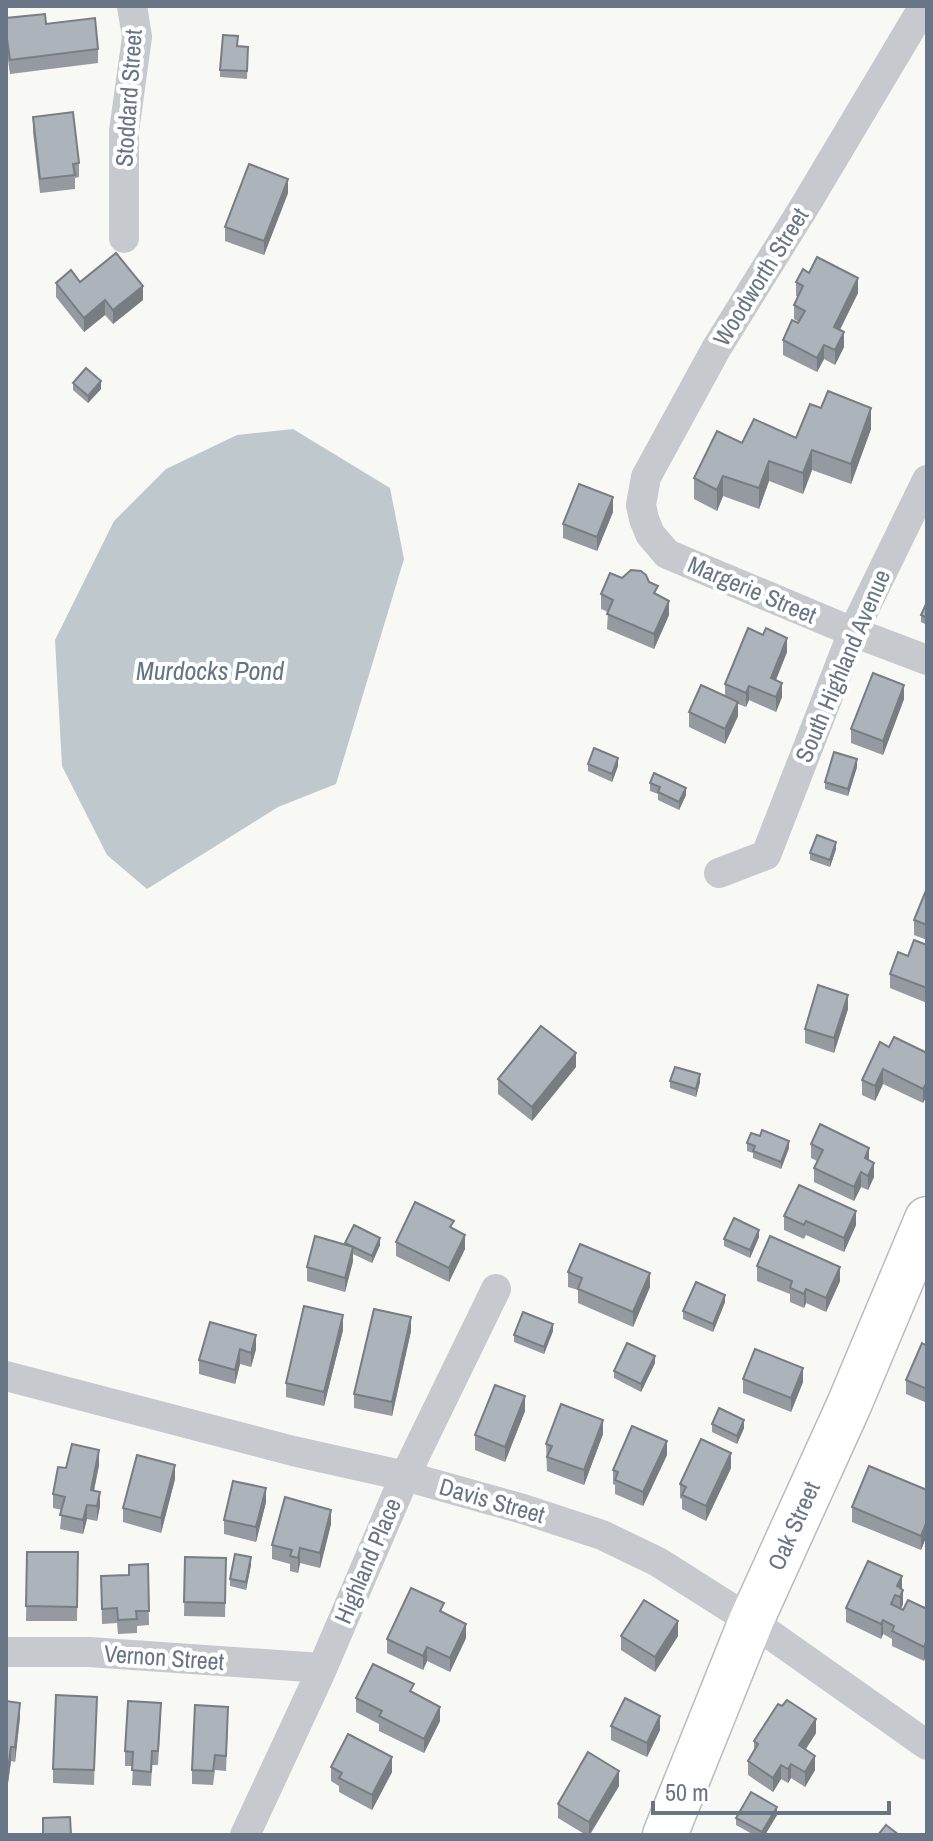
<svg xmlns="http://www.w3.org/2000/svg" width="933" height="1841" viewBox="0 0 933 1841" font-family="'Archivo Narrow',sans-serif">
	<rect width="100%" height="100%" fill="#f8f8f5"/>
	<polygon fill="#bec8cd" points="293,429 390,488 404,559 336,784 278,807 147,889 107,855 62,766 55,640 114,521 166,469 237,435"/>
	<g fill="none" stroke-linecap="round" stroke-linejoin="round">
		<defs>
			<polyline id="secondary" points="665,1835 751,1621 849,1405 927,1219"/>
		</defs>
		<use href="#secondary" stroke="#b8bcc2" stroke-width="47"/>
		<g stroke="#c6c9cd" stroke-width="30">
			<polyline points="924,6 806,204 716,349 646,477 641,505 644,519 650,534 667,554 853,632 927,660"/>
			<polyline points="124,238 124,131 137,37 132,6"/>
			<polyline points="719,873 766,855 853,632 927,480"/>
			<polyline points="6,1376 293,1451 405,1476 523,1509 602,1535 658,1562 751,1621 927,1745"/>
			<polyline points="6,1652 89,1652 322,1668"/>
			<polyline points="245,1835 318,1678 405,1476 496,1289"/>
		</g>
		<use href="#secondary" stroke="#fff" stroke-width="44"/>
	</g>
	<g fill="#949aa0">
		<polygon points="6,18 46,24 98,49 98,63 10,74 6,46"/>
		<polygon points="237,46 248,47 247,79 220,77 220,70"/>
		<polygon points="33,117 79,163 79,177 75,178 75,189 40,193 33,132"/>
		<polygon points="288,193 264,255 225,241 225,227"/>
		<polygon points="80,282 143,300 113,324 105,315 84,332 56,297 56,283"/>
		<polygon points="796,282 858,293 839,330 844,347 835,365 824,359 817,372 783,355 783,340 799,322 794,319 794,305 798,297 796,296"/>
		<polygon points="73,383 101,389 88,403 73,390"/>
		<polygon points="871,429 851,484 812,470 803,494 769,481 759,509 723,496 717,511 694,499 694,478 742,443 796,438"/>
		<polygon points="613,512 597,551 563,538 563,524"/>
		<polygon points="622,578 649,582 669,615 654,649 607,629 608,612 601,609 601,594"/>
		<polygon points="927,602 927,625 921,622 921,615"/>
		<polygon points="787,652 776,680 782,697 776,712 749,700 746,707 738,704 738,716 725,744 689,727 689,712 725,696 725,684"/>
		<polygon points="904,699 883,755 851,743 851,729"/>
		<polygon points="588,764 618,766 612,782 588,771"/>
		<polygon points="857,767 848,796 825,789 825,782"/>
		<polygon points="650,783 686,795 679,810 658,800 658,794 650,791"/>
		<polygon points="836,849 830,867 810,860 810,853"/>
		<polygon points="927,888 927,940 914,935 914,920"/>
		<polygon points="927,945 927,1003 890,988 890,974 908,956"/>
		<polygon points="848,1009 834,1053 805,1043 805,1029"/>
		<polygon points="889,1047 927,1053 923,1103 883,1084 875,1101 862,1095 862,1080"/>
		<polygon points="576,1067 532,1121 498,1094 498,1079"/>
		<polygon points="670,1081 700,1082 696,1097 670,1088"/>
		<polygon points="747,1143 789,1148 781,1169 753,1158 753,1153 747,1151"/>
		<polygon points="811,1144 869,1161 874,1177 868,1190 861,1187 854,1201 814,1182 814,1168 817,1161 811,1158"/>
		<polygon points="784,1216 856,1225 844,1252 806,1235 804,1239 784,1230"/>
		<polygon points="759,1237 750,1258 724,1246 724,1239"/>
		<polygon points="396,1242 465,1249 449,1282 396,1256"/>
		<polygon points="345,1243 380,1245 372,1263 353,1254 353,1261 345,1292 307,1281 307,1267 345,1244"/>
		<polygon points="757,1266 840,1281 826,1312 806,1303 804,1308 790,1302 790,1294 757,1281"/>
		<polygon points="568,1272 650,1287 633,1327 578,1303 578,1290 568,1287"/>
		<polygon points="725,1302 713,1332 683,1319 683,1311"/>
		<polygon points="210,1322 256,1349 251,1367 240,1364 235,1384 199,1374 199,1360"/>
		<polygon points="343,1330 324,1406 286,1397 286,1383"/>
		<polygon points="411,1331 392,1416 354,1408 354,1394"/>
		<polygon points="553,1331 544,1354 514,1342 514,1335"/>
		<polygon points="927,1346 927,1403 906,1394 906,1380"/>
		<polygon points="655,1363 641,1392 614,1378 614,1371"/>
		<polygon points="743,1379 803,1382 791,1412 743,1393"/>
		<polygon points="525,1411 505,1462 475,1450 475,1435"/>
		<polygon points="712,1424 744,1428 737,1444 712,1432"/>
		<polygon points="603,1434 584,1485 547,1471 546,1444"/>
		<polygon points="667,1455 643,1506 615,1494 615,1485 613,1484 613,1470"/>
		<polygon points="99,1465 94,1491 100,1506 97,1521 87,1519 83,1534 60,1529 62,1510 53,1508 53,1494 66,1468"/>
		<polygon points="731,1468 706,1521 682,1509 682,1499 680,1498 680,1484"/>
		<polygon points="175,1479 161,1533 123,1522 123,1508"/>
		<polygon points="927,1490 927,1535 921,1550 852,1522 852,1507"/>
		<polygon points="266,1502 256,1542 224,1534 224,1520"/>
		<polygon points="331,1524 320,1568 300,1563 298,1573 290,1571 290,1564 272,1559 272,1545"/>
		<polygon points="27,1552 78,1552 77,1621 26,1621"/>
		<polygon points="185,1557 226,1558 225,1617 184,1616"/>
		<polygon points="148,1564 149,1625 137,1626 137,1633 118,1634 117,1623 102,1624 101,1576 129,1575"/>
		<polygon points="251,1565 246,1590 230,1586 230,1579"/>
		<polygon points="902,1589 903,1604 901,1609 903,1610 927,1609 924,1661 892,1646 892,1639 883,1634 881,1639 846,1622 846,1608"/>
		<polygon points="444,1613 466,1638 450,1672 427,1661 423,1670 387,1653 387,1639"/>
		<polygon points="621,1636 678,1636 655,1672 621,1650"/>
		<polygon points="414,1693 440,1721 424,1753 379,1731 379,1724 356,1712 356,1698"/>
		<polygon points="97,1697 94,1785 53,1783 53,1769"/>
		<polygon points="6,1701 20,1717 15,1762 11,1761 8,1783 6,1783"/>
		<polygon points="161,1717 158,1765 152,1765 151,1786 132,1785 133,1766 125,1766 125,1751"/>
		<polygon points="228,1721 226,1771 215,1770 213,1785 192,1784 192,1770"/>
		<polygon points="611,1726 660,1730 647,1757 611,1740"/>
		<polygon points="816,1733 806,1749 815,1770 805,1787 791,1778 788,1783 781,1779 773,1792 748,1775 748,1761 754,1751 754,1741"/>
		<polygon points="331,1767 392,1772 372,1810 339,1792 339,1786 331,1781"/>
		<polygon points="619,1786 590,1835 586,1835 558,1818 558,1804"/>
		<polygon points="777,1815 765,1835 754,1835 736,1825 736,1818"/>
	</g>
	<g fill="#787d82">
		<polygon points="288,179 288,193 264,255 264,241"/>
		<polygon points="858,278 858,293 834,342 834,327"/>
		<polygon points="143,286 143,300 113,324 113,310"/>
		<polygon points="105,300 105,315 84,332 84,318"/>
		<polygon points="844,332 844,347 835,365 835,350"/>
		<polygon points="824,345 824,359 817,372 817,358"/>
		<polygon points="101,381 101,389 88,403 88,396"/>
		<polygon points="871,408 871,429 851,484 851,464"/>
		<polygon points="812,450 812,470 803,494 803,473"/>
		<polygon points="769,461 769,481 759,509 759,488"/>
		<polygon points="723,476 723,496 717,511 717,490"/>
		<polygon points="613,497 613,512 597,551 597,537"/>
		<polygon points="669,601 669,615 654,649 654,634"/>
		<polygon points="787,638 787,652 771,692 771,678"/>
		<polygon points="782,683 782,697 776,712 776,697"/>
		<polygon points="904,685 904,699 883,755 883,741"/>
		<polygon points="749,686 749,700 746,707 746,693"/>
		<polygon points="738,702 738,716 725,744 725,729"/>
		<polygon points="618,758 618,766 612,782 612,774"/>
		<polygon points="857,759 857,767 848,796 848,789"/>
		<polygon points="686,788 686,795 679,810 679,802"/>
		<polygon points="836,842 836,849 830,867 830,860"/>
		<polygon points="848,995 848,1009 834,1053 834,1038"/>
		<polygon points="576,1053 576,1067 532,1121 532,1107"/>
		<polygon points="883,1069 883,1084 875,1101 875,1086"/>
		<polygon points="700,1074 700,1082 696,1097 696,1089"/>
		<polygon points="927,1082 927,1096 923,1103 923,1089"/>
		<polygon points="789,1141 789,1148 781,1169 781,1162"/>
		<polygon points="869,1148 869,1162 865,1158"/>
		<polygon points="874,1163 874,1177 868,1190 868,1176"/>
		<polygon points="861,1172 861,1187 854,1201 854,1187"/>
		<polygon points="856,1211 856,1225 844,1252 844,1238"/>
		<polygon points="759,1230 759,1237 750,1258 750,1250"/>
		<polygon points="465,1235 465,1249 449,1282 449,1268"/>
		<polygon points="380,1238 380,1245 372,1263 372,1256"/>
		<polygon points="353,1247 353,1261 345,1292 345,1278"/>
		<polygon points="840,1267 840,1281 826,1312 826,1298"/>
		<polygon points="650,1273 650,1287 633,1327 633,1312"/>
		<polygon points="806,1289 806,1303 804,1308 804,1294"/>
		<polygon points="725,1295 725,1302 713,1332 713,1324"/>
		<polygon points="343,1315 343,1330 324,1406 324,1392"/>
		<polygon points="411,1317 411,1331 392,1416 392,1402"/>
		<polygon points="553,1324 553,1331 544,1354 544,1347"/>
		<polygon points="256,1335 256,1349 251,1367 251,1353"/>
		<polygon points="240,1349 240,1364 235,1384 235,1370"/>
		<polygon points="655,1356 655,1363 641,1392 641,1384"/>
		<polygon points="803,1368 803,1382 791,1412 791,1398"/>
		<polygon points="525,1396 525,1411 505,1462 505,1447"/>
		<polygon points="603,1420 603,1434 584,1485 584,1470"/>
		<polygon points="744,1420 744,1428 737,1444 737,1436"/>
		<polygon points="667,1441 667,1455 643,1506 643,1492"/>
		<polygon points="99,1450 99,1465 91,1504 91,1490"/>
		<polygon points="731,1453 731,1468 706,1521 706,1506"/>
		<polygon points="175,1465 175,1479 161,1533 161,1518"/>
		<polygon points="266,1488 266,1502 256,1542 256,1527"/>
		<polygon points="100,1492 100,1506 97,1521 97,1506"/>
		<polygon points="87,1505 87,1519 83,1534 83,1520"/>
		<polygon points="331,1510 331,1524 320,1568 320,1553"/>
		<polygon points="927,1521 927,1535 921,1550 921,1536"/>
		<polygon points="300,1548 300,1563 298,1573 298,1558"/>
		<polygon points="251,1557 251,1565 246,1590 246,1582"/>
		<polygon points="902,1576 902,1591 897,1586"/>
		<polygon points="903,1590 903,1604 900,1611 900,1597"/>
		<polygon points="883,1620 883,1634 881,1639 881,1624"/>
		<polygon points="678,1621 678,1636 655,1672 655,1657"/>
		<polygon points="466,1624 466,1638 450,1672 450,1658"/>
		<polygon points="927,1639 927,1654 924,1661 924,1647"/>
		<polygon points="427,1647 427,1661 423,1670 423,1656"/>
		<polygon points="20,1703 20,1717 15,1762 15,1747"/>
		<polygon points="440,1707 440,1721 424,1753 424,1739"/>
		<polygon points="660,1716 660,1730 647,1757 647,1743"/>
		<polygon points="816,1719 816,1733 799,1759 799,1745"/>
		<polygon points="11,1747 11,1761 8,1783 8,1769"/>
		<polygon points="815,1756 815,1770 805,1787 805,1772"/>
		<polygon points="392,1757 392,1772 372,1810 372,1795"/>
		<polygon points="791,1764 791,1778 788,1783 788,1769"/>
		<polygon points="781,1765 781,1779 773,1792 773,1778"/>
		<polygon points="619,1771 619,1786 589,1835 589,1822"/>
		<polygon points="777,1807 777,1815 765,1835 762,1835 762,1832"/>
	</g>
	<g fill="#acb3ba" stroke="#787d82" stroke-width="2">
		<polygon points="45,14 46,24 95,18 98,49 10,60 6,32 6,18"/>
		<polygon points="223,35 238,36 237,46 248,47 247,71 220,70"/>
		<polygon points="73,112 79,163 73,164 75,175 40,179 33,117"/>
		<polygon points="249,164 288,179 264,241 225,227"/>
		<polygon points="116,253 143,286 113,310 105,300 84,318 56,283 71,270 80,282"/>
		<polygon points="817,257 858,278 834,327 844,332 835,350 824,345 817,358 783,340 792,320 798,323 805,311 794,305 803,286 796,282 803,269 809,273"/>
		<polygon points="86,368 101,381 88,396 73,383"/>
		<polygon points="828,391 871,408 851,464 812,450 803,473 769,461 759,488 723,476 717,490 694,478 717,431 742,443 754,419 796,438 810,404 821,408"/>
		<polygon points="579,484 613,497 597,537 563,524"/>
		<polygon points="631,570 641,571 646,575 649,582 658,586 654,593 669,601 654,634 607,614 613,600 601,594 610,573 622,578"/>
		<polygon points="927,602 927,618 921,615"/>
		<polygon points="748,628 763,635 766,628 787,638 771,678 782,683 776,697 749,686 746,693 725,684"/>
		<polygon points="873,673 904,685 883,741 851,729"/>
		<polygon points="701,685 738,702 725,729 689,712"/>
		<polygon points="594,748 618,758 612,774 588,764"/>
		<polygon points="834,752 857,759 848,789 825,782"/>
		<polygon points="654,773 686,788 679,802 658,792 660,787 650,783"/>
		<polygon points="817,835 836,842 830,860 810,853"/>
		<polygon points="927,888 927,925 914,920"/>
		<polygon points="914,940 927,945 927,988 890,974 898,952 908,956"/>
		<polygon points="818,985 848,995 834,1038 805,1029"/>
		<polygon points="541,1026 576,1053 532,1107 498,1079"/>
		<polygon points="894,1037 927,1053 927,1082 923,1089 883,1069 875,1086 862,1080 880,1042 889,1047"/>
		<polygon points="675,1067 700,1074 696,1089 670,1081"/>
		<polygon points="820,1124 869,1148 865,1158 874,1163 868,1176 861,1172 854,1187 814,1168 823,1150 811,1144"/>
		<polygon points="762,1130 789,1141 781,1162 753,1151 755,1146 747,1143 751,1133 760,1136"/>
		<polygon points="799,1185 856,1211 844,1238 806,1221 804,1225 784,1216"/>
		<polygon points="415,1202 454,1221 450,1227 465,1235 449,1268 396,1242"/>
		<polygon points="734,1218 759,1230 750,1250 724,1239"/>
		<polygon points="354,1225 380,1238 372,1256 345,1243"/>
		<polygon points="315,1236 353,1247 345,1278 307,1267"/>
		<polygon points="770,1236 840,1267 826,1298 806,1289 804,1294 790,1288 792,1281 757,1266"/>
		<polygon points="580,1244 650,1273 633,1312 578,1289 582,1278 568,1272"/>
		<polygon points="696,1282 725,1295 713,1324 683,1311"/>
		<polygon points="304,1306 343,1315 324,1392 286,1383"/>
		<polygon points="374,1309 411,1317 392,1402 354,1394"/>
		<polygon points="523,1312 553,1324 544,1347 514,1335"/>
		<polygon points="210,1322 256,1335 251,1353 240,1349 235,1370 199,1360"/>
		<polygon points="627,1343 655,1356 641,1384 614,1371"/>
		<polygon points="922,1343 927,1346 927,1389 906,1380"/>
		<polygon points="755,1349 803,1368 791,1398 743,1379"/>
		<polygon points="495,1385 525,1396 505,1447 475,1435"/>
		<polygon points="561,1404 603,1420 584,1470 547,1457 552,1446 546,1444"/>
		<polygon points="719,1408 744,1420 737,1436 712,1424"/>
		<polygon points="632,1426 667,1441 643,1492 615,1480 618,1472 613,1470"/>
		<polygon points="701,1439 731,1453 706,1506 682,1495 686,1487 680,1484"/>
		<polygon points="72,1444 99,1450 91,1490 100,1492 97,1506 87,1505 83,1520 60,1515 65,1497 53,1494 58,1467 66,1468"/>
		<polygon points="137,1455 175,1465 161,1518 123,1508"/>
		<polygon points="869,1466 927,1490 927,1521 921,1536 852,1507"/>
		<polygon points="233,1481 266,1488 256,1527 224,1520"/>
		<polygon points="285,1497 331,1510 320,1553 300,1548 298,1558 290,1556 292,1550 272,1545"/>
		<polygon points="27,1552 78,1552 77,1607 26,1606"/>
		<polygon points="235,1554 251,1557 246,1582 230,1579"/>
		<polygon points="185,1557 226,1558 225,1603 184,1602"/>
		<polygon points="868,1561 902,1576 897,1586 903,1590 900,1597 895,1595 891,1604 903,1610 908,1600 927,1609 927,1639 924,1647 892,1631 894,1626 883,1620 881,1624 846,1608"/>
		<polygon points="148,1564 149,1611 136,1611 137,1619 118,1620 117,1608 102,1609 101,1576 129,1575 129,1565"/>
		<polygon points="411,1588 444,1603 440,1611 466,1624 450,1658 427,1647 423,1656 387,1639"/>
		<polygon points="644,1600 678,1621 655,1657 621,1636"/>
		<polygon points="373,1664 414,1684 410,1691 440,1707 424,1739 379,1716 382,1711 356,1698"/>
		<polygon points="56,1695 97,1697 94,1770 53,1769"/>
		<polygon points="625,1698 660,1716 647,1743 611,1726"/>
		<polygon points="787,1700 816,1719 799,1745 815,1756 805,1772 791,1764 788,1769 781,1765 773,1778 748,1761 758,1744 754,1741 778,1704 782,1706"/>
		<polygon points="6,1701 20,1703 15,1747 11,1747 8,1769 6,1769"/>
		<polygon points="128,1701 161,1703 158,1751 152,1751 151,1772 132,1770 133,1752 125,1751"/>
		<polygon points="195,1705 228,1707 226,1756 215,1755 213,1771 192,1770"/>
		<polygon points="348,1734 392,1757 372,1795 339,1778 342,1773 331,1767"/>
		<polygon points="588,1752 619,1771 589,1822 558,1804"/>
		<polygon points="751,1792 777,1807 762,1832 736,1818"/>
		<polygon points="70,1817 71,1835 43,1835 43,1818"/>
		<polygon points="886,1825 899,1835 878,1835"/>
	</g>
	<g text-anchor="middle" stroke-width="8" stroke-linejoin="round" paint-order="stroke">
		<g font-size="24" fill="#677586" stroke="#fff">
			<text transform="translate(129 98) rotate(-86)" y="8">Stoddard Street</text>
			<text transform="translate(761 277) rotate(-58)" y="8">Woodworth Street</text>
			<text transform="translate(752 590) rotate(23)" y="8">Margerie Street</text>
			<text transform="translate(843 666) rotate(-67)" y="8">South Highland Avenue</text>
			<text transform="translate(492 1501) rotate(16)" y="8">Davis Street</text>
			<text transform="translate(794 1526) rotate(-66)" y="8">Oak Street</text>
			<text transform="translate(368 1561) rotate(-67)" y="8">Highland Place</text>
			<text transform="translate(164 1658) rotate(4)" y="8">Vernon Street</text>
		</g>
		<g font-size="26" font-style="italic" fill="#637782" stroke="#fff">
			<text x="210" y="680">Murdocks Pond</text>
		</g>
	</g>
	<rect width="933" height="1841" fill="none" stroke="#677586" stroke-width="16"/>
	<path d="M653 1801v12h236v-12" fill="none" stroke="#677586" stroke-width="4"/>
	<text x="665" y="1801" font-size="24" fill="#677586" stroke="#ffffff" stroke-width="6" paint-order="stroke">50 m</text>
</svg>
